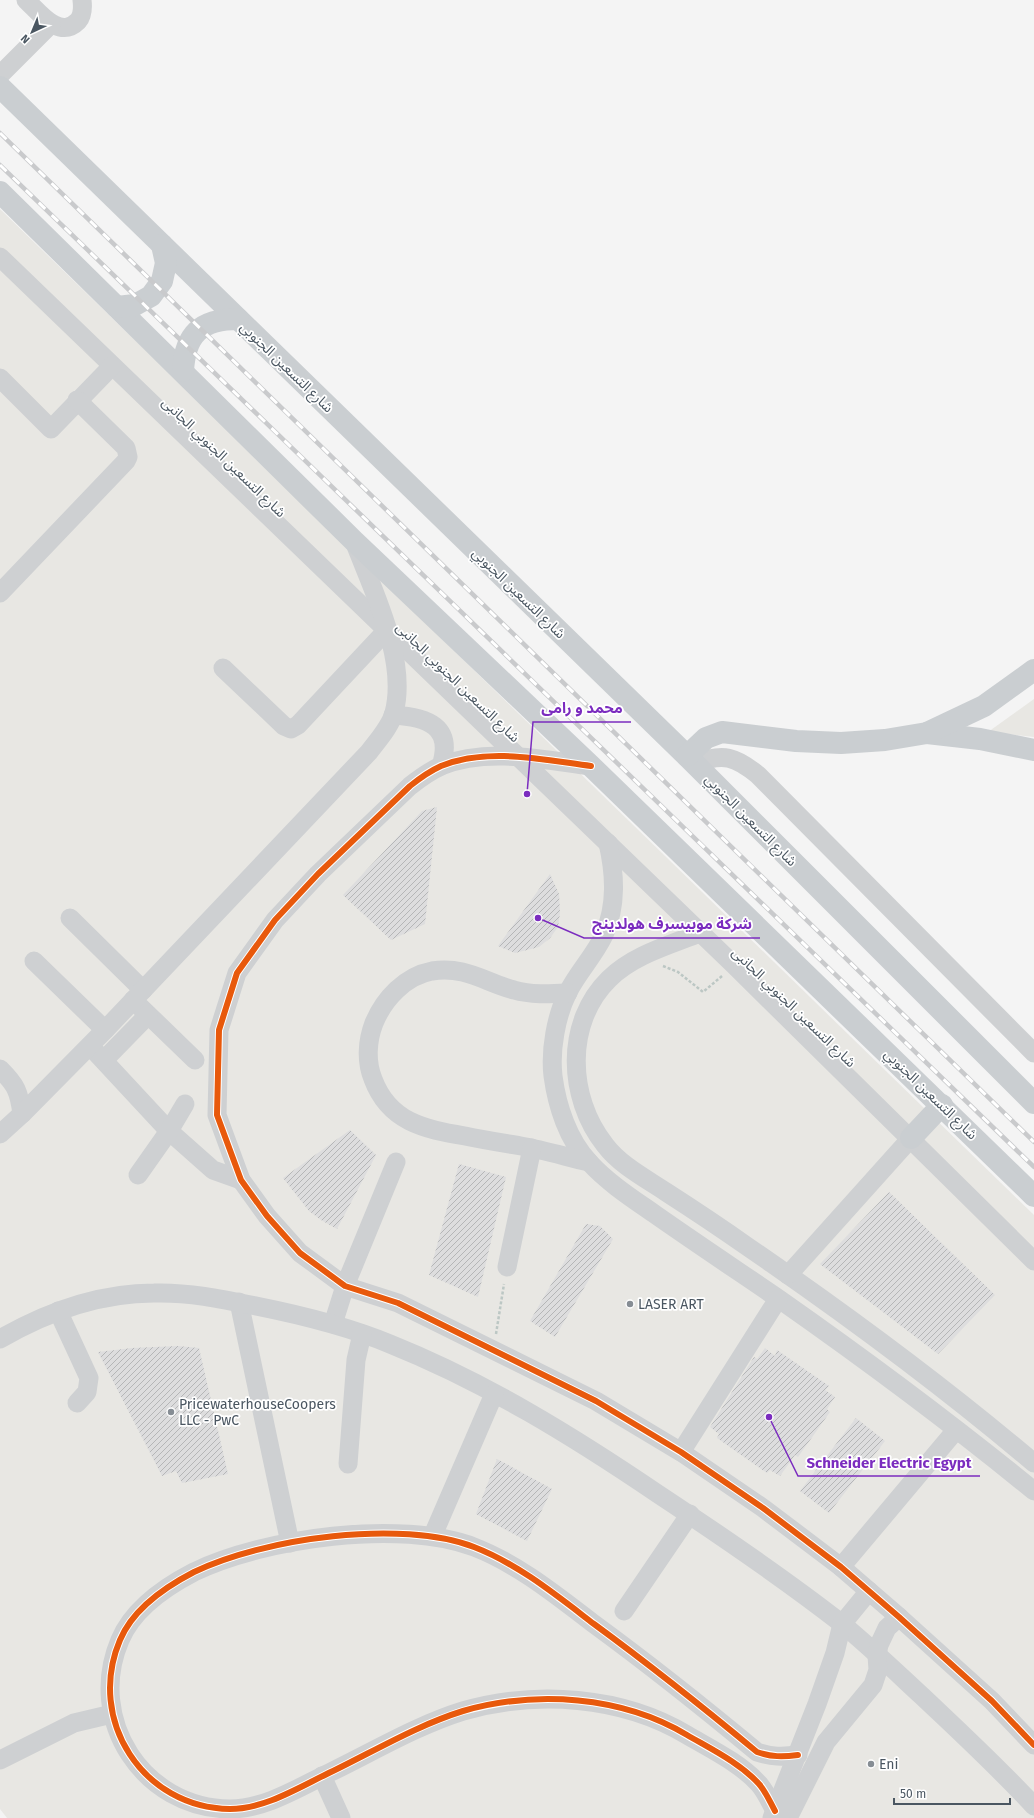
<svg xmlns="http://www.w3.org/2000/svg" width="1034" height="1818" viewBox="0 0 1034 1818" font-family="'Fira Sans','Noto Sans Arabic',sans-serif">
	<defs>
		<pattern id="building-hatch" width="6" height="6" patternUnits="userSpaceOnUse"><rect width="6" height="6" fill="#ddddde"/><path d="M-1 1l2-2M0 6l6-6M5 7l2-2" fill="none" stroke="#b5b6b7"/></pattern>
	</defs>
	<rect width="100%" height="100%" fill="#f4f4f4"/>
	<g fill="#e8e7e3">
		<polygon points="0,209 1034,1215 1034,1818 7,1818 0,1809"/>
		<polygon points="1034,699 1034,737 988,732"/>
	</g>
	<g fill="url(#building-hatch)">
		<polygon points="437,807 425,924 391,940 343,895 422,811"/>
		<polygon points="550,874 559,894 560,913 558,927 550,938 539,947 515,953 498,946"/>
		<polygon points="350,1130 376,1155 337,1229 321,1220 309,1211 283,1178"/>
		<polygon points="459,1164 506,1177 478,1297 429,1275"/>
		<polygon points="889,1192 995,1295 938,1354 820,1264"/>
		<polygon points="586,1224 600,1226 613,1239 555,1337 530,1321"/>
		<polygon points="178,1346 199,1348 228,1474 182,1483 176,1471 162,1476 98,1352 132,1348"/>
		<polygon points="765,1348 775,1356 777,1350 829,1386 825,1390 835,1397 827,1409 830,1412 798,1457 795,1455 780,1476 770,1470 767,1473 717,1438 719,1434 710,1427 754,1357 757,1359"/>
		<polygon points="856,1418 885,1441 829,1513 800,1491"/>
		<polygon points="497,1459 552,1489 527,1541 476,1514"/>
	</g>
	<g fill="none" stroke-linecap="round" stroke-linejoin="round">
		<g stroke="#bcc7c4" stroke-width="2.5" stroke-dasharray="3 2" stroke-linecap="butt">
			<polyline points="663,966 678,972 703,992 722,976"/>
			<polyline points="496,1334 504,1284"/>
		</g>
		<g stroke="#ced0d2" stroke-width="19">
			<path d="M26,0c13,12 33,40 52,21 5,-6 5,-13 4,-21"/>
			<polyline points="0,75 51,24"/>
			<polyline points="0,257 734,965 1034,1261"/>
			<polyline points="0,378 51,429 112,366"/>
			<polyline points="0,593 126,461 128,457 126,448 77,400"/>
			<polyline points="223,668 284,726 291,729 298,725 387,630"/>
			<path d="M393,715c34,2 61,11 48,51"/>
			<path d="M695,764c28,-12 41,-7 63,11l276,278"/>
			<path d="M591,766c-47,-6 -103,-19 -150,0 -11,5 -21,12 -31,20l-92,88 -43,46 -38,53 -18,57 -2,85 24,65 26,36 33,37 45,33 53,17 198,98 85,51 82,56 78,59 58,50 93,84 42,44"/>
			<path d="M608,843c7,31 9,62 -4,92 -10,21 -26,37 -36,57 -12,24 -18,58 -15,84 4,30 15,64 36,86 19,21 44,37 67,53 40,28 82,56 123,84 87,61 173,125 255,192"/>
			<polyline points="70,918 143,990"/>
			<path d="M700,933c-30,12 -67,22 -91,46 -44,43 -42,118 -4,166 15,20 40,33 61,47 28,18 55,36 82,55 99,68 195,139 286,216"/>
			<polyline points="34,961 105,1030"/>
			<path d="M568,993c-19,1 -37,2 -54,-3 -30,-8 -48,-24 -82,-19 -27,5 -48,28 -58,52 -7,18 -8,39 -1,56 16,43 51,50 92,57 19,4 38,7 56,10 23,4 46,11 68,16"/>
			<polyline points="133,1000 195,1060"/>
			<polyline points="90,1046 169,1131 213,1170 241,1180"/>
			<polyline points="104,1060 148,1015"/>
			<path d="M0,1069c16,16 19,22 22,45"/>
			<path d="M0,1134l22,-20 83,-84 264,-278c9,-12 21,-25 25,-39 14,-54 -21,-122 -40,-172"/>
			<polyline points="138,1175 169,1131 185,1104"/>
			<polyline points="507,1267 532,1148"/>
			<polyline points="788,1275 911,1138"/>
			<polyline points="239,1302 290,1543"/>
			<polyline points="58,1311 89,1378 87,1392 77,1403"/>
			<polyline points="333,1324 345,1286 396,1162"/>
			<path d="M0,1339c47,-27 99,-46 154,-46 35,-1 68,6 102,13 45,9 91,20 134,38 95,38 184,93 268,150 62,41 124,83 183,129 28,23 54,48 81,73 38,36 76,71 112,110"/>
			<polyline points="681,1452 778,1299"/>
			<polyline points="348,1464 356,1360 362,1334"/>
			<polyline points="433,1535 494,1394"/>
			<polyline points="841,1567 956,1430"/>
			<polyline points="624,1611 690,1514"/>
			<polyline points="0,1760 74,1723 112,1714"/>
			<polyline points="322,1776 341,1818"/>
			<path d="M775,1811c-5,-9 -9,-19 -16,-27 -19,-21 -48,-35 -72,-49 -65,-39 -151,-45 -224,-24 -45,14 -87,39 -130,60 -32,15 -67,38 -103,38 -87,-1 -144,-89 -110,-169 13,-31 45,-53 74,-68 70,-34 207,-53 280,-25 44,17 82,48 120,77 56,41 110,84 163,128 15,5 25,5 41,3"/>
			<polyline points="772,1818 817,1704 835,1653 842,1624 869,1591"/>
			<polyline points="788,1818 826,1742 873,1685 878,1670 877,1655 879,1645 887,1628 899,1617"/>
		</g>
		<g stroke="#caced1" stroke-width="22">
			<polyline points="0,87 687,756 1034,1103"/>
			<polyline points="0,192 354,541 591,766 1034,1196"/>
			<polyline points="117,307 135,305 151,296 162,281 166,263 162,245"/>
			<path d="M183,371c2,-37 18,-52 55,-52"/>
			<polyline points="927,733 980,739 1034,750"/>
			<polyline points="687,756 706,738 722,732 796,741 841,743 885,740 927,733 984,706 1034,670"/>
			<polyline points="911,1138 942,1105"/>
		</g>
		<defs>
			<g id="rail">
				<polyline points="0,133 1034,1142"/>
				<polyline points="0,165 1034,1167"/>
			</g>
		</defs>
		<use href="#rail" stroke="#c9cacc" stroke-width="4.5"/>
		<use href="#rail" stroke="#fff" stroke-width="3" stroke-dasharray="9" stroke-linecap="butt"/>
		<defs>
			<g id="cycleway">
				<path d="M591,766c-47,-6 -103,-19 -150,0 -11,5 -21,12 -31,20l-92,88 -43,46 -38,53 -18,57 -2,85 24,65 26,36 33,37 45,33 53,17 198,98 85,51 82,56 78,59 58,50 93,84 42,44"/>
				<path d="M775,1811c-5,-9 -9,-19 -16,-27 -19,-21 -48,-35 -72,-49 -65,-39 -151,-45 -224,-24 -45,14 -87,39 -130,60 -32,15 -67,38 -103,38 -87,-1 -144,-89 -110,-169 13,-31 45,-53 74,-68 70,-34 207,-53 280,-25 44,17 82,48 120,77 56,41 110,84 163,128 15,5 25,5 41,3"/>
			</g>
		</defs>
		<use href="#cycleway" stroke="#fff" stroke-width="8"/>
		<use href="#cycleway" stroke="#e8590c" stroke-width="6"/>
	</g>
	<g fill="#868d94" stroke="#fff" stroke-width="1.5">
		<circle cx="630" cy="1304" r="4"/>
		<circle cx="171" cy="1412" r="4"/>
		<circle cx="871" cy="1764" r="4"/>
	</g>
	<g text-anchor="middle" stroke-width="3.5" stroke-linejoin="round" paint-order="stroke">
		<g font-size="14" fill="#4a5661" stroke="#fff">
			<text transform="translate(287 367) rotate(44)" y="5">شارع التسعين الجنوبي</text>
			<text transform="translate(224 457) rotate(44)" y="5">شارع التسعين الجنوبي الجانبى</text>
			<text transform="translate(519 593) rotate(44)" y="5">شارع التسعين الجنوبي</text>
			<text transform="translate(458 682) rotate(44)" y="5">شارع التسعين الجنوبي الجانبى</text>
			<text transform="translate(751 820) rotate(45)" y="5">شارع التسعين الجنوبي</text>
			<text transform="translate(794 1007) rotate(44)" y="5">شارع التسعين الجنوبي الجانبى</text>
			<text transform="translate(931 1094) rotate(44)" y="5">شارع التسعين الجنوبي</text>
		</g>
		<g font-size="14" fill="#4a5661" stroke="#fff" text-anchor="start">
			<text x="638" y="1309">LASER ART</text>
			<text x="179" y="1409">PricewaterhouseCoopers<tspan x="179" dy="16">LLC - PwC</tspan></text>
			<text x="879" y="1769">Eni</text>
		</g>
	</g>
	<path fill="none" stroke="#7b2cbf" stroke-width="1.5" d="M527 794L533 722H631M538 918L584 938H760M769 1417L798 1476H980"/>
	<g fill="#7b2cbf" stroke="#fff" stroke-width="1.5">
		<circle cx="527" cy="794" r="4"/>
		<circle cx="538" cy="918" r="4"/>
		<circle cx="769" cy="1417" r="4"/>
	</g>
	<g font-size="15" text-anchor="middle" font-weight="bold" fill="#7b2cbf" stroke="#fff" stroke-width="3.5" stroke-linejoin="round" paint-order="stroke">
		<text x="582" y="713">محمد و رامى</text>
		<text x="672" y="929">شركة موبيسرف هولدينج</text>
		<text x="889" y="1468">Schneider Electric Egypt</text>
	</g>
	<g transform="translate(32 32) rotate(224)" stroke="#ffffff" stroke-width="3" paint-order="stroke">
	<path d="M0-3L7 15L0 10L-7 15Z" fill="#4a5661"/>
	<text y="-6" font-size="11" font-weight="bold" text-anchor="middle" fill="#4a5661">N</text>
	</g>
	<path d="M894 1798v6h116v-6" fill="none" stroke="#4a5661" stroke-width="2"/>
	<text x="900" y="1798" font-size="12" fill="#4a5661" stroke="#ffffff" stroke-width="3" paint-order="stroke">50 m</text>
</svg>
